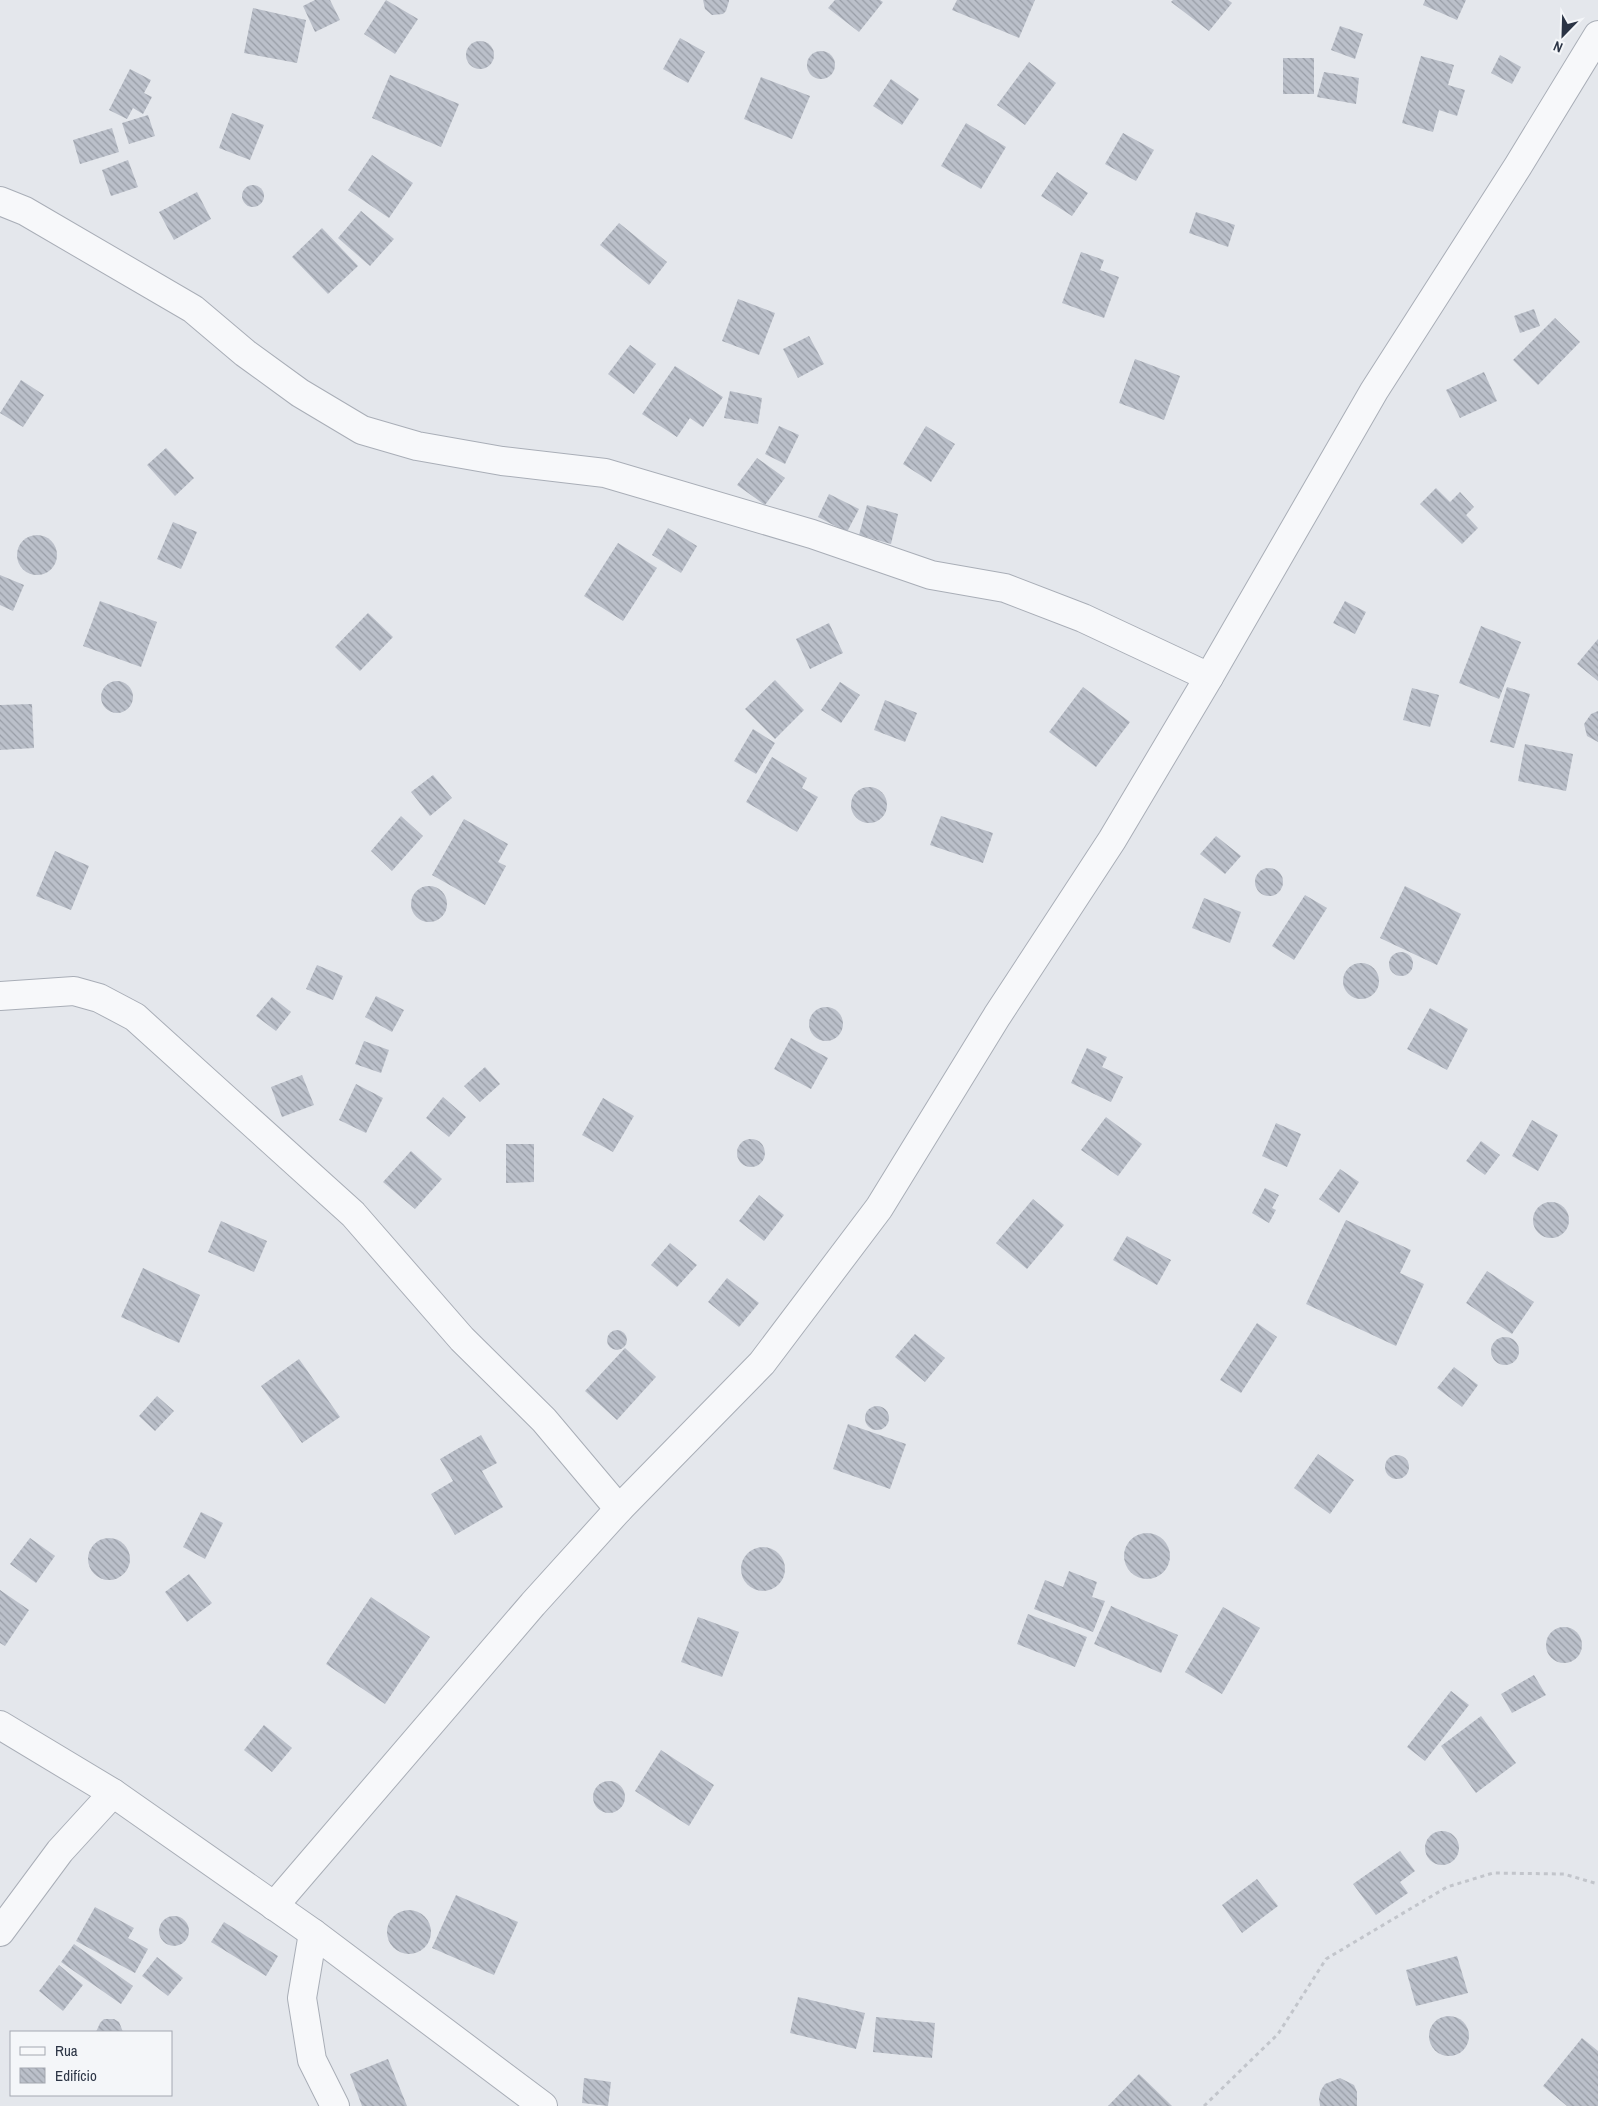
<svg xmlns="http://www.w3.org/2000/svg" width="1598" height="2106" viewBox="0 0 1598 2106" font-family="'Archivo Narrow',sans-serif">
	<defs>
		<pattern id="building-back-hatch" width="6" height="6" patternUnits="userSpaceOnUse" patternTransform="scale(1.25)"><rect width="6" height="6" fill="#bbc0ca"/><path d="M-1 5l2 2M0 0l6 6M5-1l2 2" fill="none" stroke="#989da6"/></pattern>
	</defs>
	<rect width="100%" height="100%" fill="#e4e7ec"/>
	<g fill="url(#building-back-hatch)">
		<polygon points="315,0 330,0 340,20 315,32 303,6"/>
		<polygon points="386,0 418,19 395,54 364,34"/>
		<polygon points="703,0 729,0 729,1 726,11 723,14 712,15 705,9"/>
		<polygon points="835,0 880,0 883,2 859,32 828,8"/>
		<polygon points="957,0 1035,0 1019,38 952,10"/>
		<polygon points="1173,0 1228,0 1232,3 1209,31 1171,2"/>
		<polygon points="1425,0 1466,0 1457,20 1423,5"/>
		<polygon points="253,8 306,20 297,63 244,53"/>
		<polygon points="1340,26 1363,34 1355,59 1331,50"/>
		<polygon points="680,38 705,52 688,83 663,69"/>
		<circle cx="480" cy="55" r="14"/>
		<circle cx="821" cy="65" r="14"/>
		<polygon points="1500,55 1521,67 1512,84 1491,73"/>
		<polygon points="1421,56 1454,65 1448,85 1465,90 1457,116 1439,110 1433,132 1402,123"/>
		<rect x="1283" y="58" width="31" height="36"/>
		<polygon points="1029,62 1056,83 1025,125 997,105"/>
		<polygon points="130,69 151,80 144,93 152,97 143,114 133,108 127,119 109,110"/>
		<polygon points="1324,72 1359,78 1356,104 1317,97"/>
		<polygon points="390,75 459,104 441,147 372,118"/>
		<polygon points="761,77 810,96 792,139 744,119"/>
		<polygon points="891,79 919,99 902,125 873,106"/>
		<polygon points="232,113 264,125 250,160 219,148"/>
		<polygon points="148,115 155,136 129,144 122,123"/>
		<polygon points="966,123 1006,147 981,189 941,166"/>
		<polygon points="112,128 119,152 80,164 73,140"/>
		<polygon points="1123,133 1154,150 1136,181 1105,164"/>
		<polygon points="372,155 413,183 389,218 348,190"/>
		<polygon points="128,160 138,187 111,196 102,170"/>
		<polygon points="1057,172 1088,193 1072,216 1041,196"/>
		<circle cx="253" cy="196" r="11"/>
		<polygon points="197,192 211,219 174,240 159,212"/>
		<polygon points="361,211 394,239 370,266 338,238"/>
		<polygon points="1196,212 1235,225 1228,247 1189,233"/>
		<polygon points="619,223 667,262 649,285 600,245"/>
		<polygon points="322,228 358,266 328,294 292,257"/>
		<polygon points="1081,252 1104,260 1100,270 1119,277 1104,318 1062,303"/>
		<polygon points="738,299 775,313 759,355 722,341"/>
		<polygon points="1534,309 1540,326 1520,333 1514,316"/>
		<polygon points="1555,318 1580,342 1538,385 1513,360"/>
		<polygon points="809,336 824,364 798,378 783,349"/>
		<polygon points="630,345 656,364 634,394 608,374"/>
		<polygon points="1135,359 1180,376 1164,420 1119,403"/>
		<polygon points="675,366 723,397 703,427 690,418 677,437 642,414"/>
		<polygon points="1484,372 1497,401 1460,418 1446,390"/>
		<polygon points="21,380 44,395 23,427 0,413"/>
		<polygon points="730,391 762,398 758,424 724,418"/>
		<polygon points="779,426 799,435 785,464 765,454"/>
		<polygon points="926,426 955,444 931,482 903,464"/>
		<polygon points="166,448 194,478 175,496 147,465"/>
		<polygon points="757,458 785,478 765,505 737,485"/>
		<polygon points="1436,488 1450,502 1460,492 1474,507 1466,515 1478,528 1462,544 1420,504"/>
		<polygon points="829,494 859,509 847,532 818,517"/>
		<polygon points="867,505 898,514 891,544 859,535"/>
		<polygon points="173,522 197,532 181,569 157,559"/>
		<polygon points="668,528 697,546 681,573 652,555"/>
		<circle cx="37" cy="555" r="20"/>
		<polygon points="618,543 657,568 623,621 584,596"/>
		<polygon points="0,575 24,585 13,611 0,605"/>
		<polygon points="100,601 157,622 141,667 83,646"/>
		<polygon points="1345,601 1366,612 1355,634 1333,623"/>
		<polygon points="368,613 393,637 360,671 335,647"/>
		<polygon points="829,623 843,653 810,669 796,639"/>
		<polygon points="1481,626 1521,642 1499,699 1459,683"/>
		<polygon points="1598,639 1598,681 1577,664"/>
		<polygon points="775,680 804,710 775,739 745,709"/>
		<circle cx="117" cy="697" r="16"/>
		<polygon points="840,682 860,695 841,723 821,710"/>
		<polygon points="1083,687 1130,722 1096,767 1049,732"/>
		<polygon points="1507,687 1530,694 1514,748 1490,742"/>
		<polygon points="1412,688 1439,695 1430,727 1403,720"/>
		<polygon points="885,700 917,713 905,742 874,730"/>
		<polygon points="32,704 34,748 0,750 0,705"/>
		<polygon points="1598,711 1598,742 1587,736 1584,724 1591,714"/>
		<polygon points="753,729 775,743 756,774 734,761"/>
		<polygon points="1525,744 1573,754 1566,791 1518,781"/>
		<polygon points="772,757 807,778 802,788 818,797 797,832 746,802"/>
		<polygon points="433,775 452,798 430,816 411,792"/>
		<circle cx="869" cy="805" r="18"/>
		<polygon points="401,816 423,836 392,871 371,851"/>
		<polygon points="941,816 993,833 983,863 930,845"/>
		<polygon points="464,819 508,844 498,862 506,866 485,905 432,875"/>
		<polygon points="1216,836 1241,856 1225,874 1200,854"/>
		<polygon points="55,851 89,866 71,910 36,896"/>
		<circle cx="1269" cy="882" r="14"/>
		<circle cx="429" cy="904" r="18"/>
		<polygon points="1405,886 1461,914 1437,965 1380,938"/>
		<polygon points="1305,895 1327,908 1294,960 1272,946"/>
		<polygon points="1204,898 1241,912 1230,943 1192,928"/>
		<circle cx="1401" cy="964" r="12"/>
		<circle cx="1361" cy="981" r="18"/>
		<polygon points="317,965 343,976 333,1000 306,989"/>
		<polygon points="376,996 404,1010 392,1032 365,1017"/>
		<polygon points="272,997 291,1012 276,1031 256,1016"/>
		<circle cx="826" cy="1024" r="17"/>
		<polygon points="1430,1008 1468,1029 1447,1070 1407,1049"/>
		<polygon points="791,1038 828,1058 811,1089 774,1069"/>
		<polygon points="364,1041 389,1050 381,1073 355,1064"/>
		<polygon points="1087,1048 1107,1057 1102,1067 1123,1077 1111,1102 1071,1083"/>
		<polygon points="485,1067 500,1084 480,1102 464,1086"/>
		<polygon points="302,1075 314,1105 282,1117 271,1087"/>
		<polygon points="356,1084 383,1098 366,1133 339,1120"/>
		<polygon points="443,1097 466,1117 449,1137 426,1118"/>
		<polygon points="603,1098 634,1116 613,1152 582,1135"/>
		<polygon points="1106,1117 1142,1144 1118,1176 1081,1150"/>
		<polygon points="1532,1120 1558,1135 1538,1171 1512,1156"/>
		<polygon points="1276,1123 1301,1134 1287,1167 1262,1156"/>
		<circle cx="751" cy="1153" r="14"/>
		<polygon points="1481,1141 1500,1155 1485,1175 1466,1161"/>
		<polygon points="506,1144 534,1144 534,1182 506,1183"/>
		<polygon points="411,1151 442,1179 415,1209 383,1182"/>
		<polygon points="1340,1169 1359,1182 1339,1213 1319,1199"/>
		<polygon points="1265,1188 1279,1195 1272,1208 1276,1210 1269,1223 1252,1213"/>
		<polygon points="759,1195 784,1215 764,1241 739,1221"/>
		<polygon points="1033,1199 1064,1225 1027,1269 996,1243"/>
		<circle cx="1551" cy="1220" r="18"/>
		<polygon points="1346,1220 1411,1250 1400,1273 1424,1284 1396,1346 1306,1304"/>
		<polygon points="221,1221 267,1241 254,1272 208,1252"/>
		<polygon points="1127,1236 1171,1260 1157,1285 1113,1260"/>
		<polygon points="670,1243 697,1265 677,1287 651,1265"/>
		<polygon points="143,1268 200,1295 179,1343 121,1317"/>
		<polygon points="1487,1271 1534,1302 1512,1334 1466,1303"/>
		<polygon points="727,1278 759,1303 739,1327 708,1302"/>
		<polygon points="1257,1323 1277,1337 1241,1393 1220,1380"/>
		<circle cx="617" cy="1340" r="10"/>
		<polygon points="915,1334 945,1358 925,1382 895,1357"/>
		<circle cx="1505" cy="1351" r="14"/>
		<polygon points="625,1348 656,1377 617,1420 585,1391"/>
		<polygon points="299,1359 340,1417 302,1443 261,1386"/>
		<polygon points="1454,1367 1478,1385 1462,1407 1437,1388"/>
		<polygon points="157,1396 174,1411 155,1431 139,1416"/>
		<circle cx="877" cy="1418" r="12"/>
		<polygon points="848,1424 906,1444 890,1489 833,1469"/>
		<polygon points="481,1435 497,1463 482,1471 503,1507 455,1535 431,1494 453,1481 440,1459"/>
		<polygon points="1318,1454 1354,1480 1330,1514 1294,1488"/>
		<circle cx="1397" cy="1467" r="12"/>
		<polygon points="201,1512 223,1523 205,1559 183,1547"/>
		<circle cx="1147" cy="1556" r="23"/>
		<polygon points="30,1538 55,1556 36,1583 10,1564"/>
		<circle cx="109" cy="1559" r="21"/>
		<circle cx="763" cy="1569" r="22"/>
		<polygon points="1069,1571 1097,1582 1092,1597 1105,1601 1093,1632 1034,1609 1045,1580 1063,1587"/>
		<polygon points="189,1574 212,1603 187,1622 165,1592"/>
		<polygon points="0,1590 29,1610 5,1646 0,1643"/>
		<polygon points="371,1597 430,1637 385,1704 326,1664"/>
		<polygon points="1111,1606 1178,1635 1161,1673 1094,1644"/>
		<polygon points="1223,1607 1260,1628 1222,1694 1185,1672"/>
		<polygon points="1028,1614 1087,1637 1075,1667 1017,1644"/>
		<polygon points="698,1617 739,1632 722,1677 681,1662"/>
		<circle cx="1564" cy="1645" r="18"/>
		<polygon points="1534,1675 1546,1695 1512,1713 1501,1694"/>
		<polygon points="1451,1691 1469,1705 1425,1761 1407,1747"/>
		<polygon points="1481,1716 1516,1763 1476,1793 1441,1746"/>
		<polygon points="264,1725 292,1748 272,1772 244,1750"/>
		<polygon points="661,1750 714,1785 689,1826 635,1791"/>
		<circle cx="609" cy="1797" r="16"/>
		<circle cx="1442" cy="1848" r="17"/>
		<polygon points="1400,1851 1415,1871 1400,1882 1408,1893 1376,1915 1353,1884"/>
		<polygon points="1257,1879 1278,1906 1242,1933 1222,1905"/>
		<polygon points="456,1895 518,1922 494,1975 432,1948"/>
		<polygon points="95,1907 134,1928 128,1938 148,1949 135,1973 76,1941"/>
		<circle cx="409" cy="1932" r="22"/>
		<circle cx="174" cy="1931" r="15"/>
		<polygon points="224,1922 278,1956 266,1976 211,1942"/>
		<polygon points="74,1944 133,1986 121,2004 61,1962"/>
		<polygon points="1457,1956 1468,1993 1416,2006 1406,1970"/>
		<polygon points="157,1957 183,1978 168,1996 142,1976"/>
		<polygon points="59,1965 83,1985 63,2011 39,1991"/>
		<polygon points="798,1997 865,2013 856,2049 790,2033"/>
		<circle cx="1449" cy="2036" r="20"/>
		<polygon points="876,2017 935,2023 932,2058 873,2052"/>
		<polygon points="104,2019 114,2019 119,2022 123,2032 96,2032 100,2023"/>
		<polygon points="1582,2038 1598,2051 1598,2106 1567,2106 1543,2086"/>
		<polygon points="388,2059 407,2106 362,2106 350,2074"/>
		<polygon points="1139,2074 1172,2106 1108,2106"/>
		<polygon points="584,2078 611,2082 608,2106 582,2103"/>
		<polygon points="1340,2078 1354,2085 1357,2092 1357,2106 1320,2106 1319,2098 1321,2090 1325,2084"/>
	</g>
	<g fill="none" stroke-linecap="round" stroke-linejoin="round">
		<defs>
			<g id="minor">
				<polyline points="0,201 25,211 193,309 245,353 300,393 362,430 417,446 502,461 605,473 812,534 931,575 1005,588 1083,618 1209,677"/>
				<polyline points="0,996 74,991 99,998 135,1017 353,1214 462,1339 544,1420 619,1509"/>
				<polyline points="0,1725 113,1793 313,1933 543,2106"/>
				<polyline points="274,1906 533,1604 619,1509 762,1363 879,1208 997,1016 1112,840 1209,677 1374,391 1518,166 1598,35"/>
				<polyline points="0,1932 60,1851 113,1793"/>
				<polyline points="313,1933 302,1998 312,2060 335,2106"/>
			</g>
		</defs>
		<use href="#minor" stroke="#a9aeb7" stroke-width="30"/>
		<polyline stroke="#c2c5cb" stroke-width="3" stroke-dasharray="4 4" stroke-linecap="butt" points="1204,2106 1278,2034 1326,1959 1447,1887 1493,1873 1564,1874 1598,1884"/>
		<use href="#minor" stroke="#f7f8fa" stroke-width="28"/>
	</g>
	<rect x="10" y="2031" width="162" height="65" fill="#f4f6f9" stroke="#a4a8b1"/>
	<rect x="20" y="2047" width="25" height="8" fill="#f7f8fa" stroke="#a4a8b1"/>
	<text x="55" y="2056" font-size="15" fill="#2b3445">Rua</text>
	<rect x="20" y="2068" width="25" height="15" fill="url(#building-back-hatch)" stroke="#a4a8b1"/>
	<text x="55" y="2081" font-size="15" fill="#2b3445">Edifício</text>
	<g transform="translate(1563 35) rotate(203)" stroke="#f4f6f9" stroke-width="4" paint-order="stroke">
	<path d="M0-4L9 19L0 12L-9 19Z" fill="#2b3445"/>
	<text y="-8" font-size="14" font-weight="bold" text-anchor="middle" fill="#2b3445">N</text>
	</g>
</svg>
